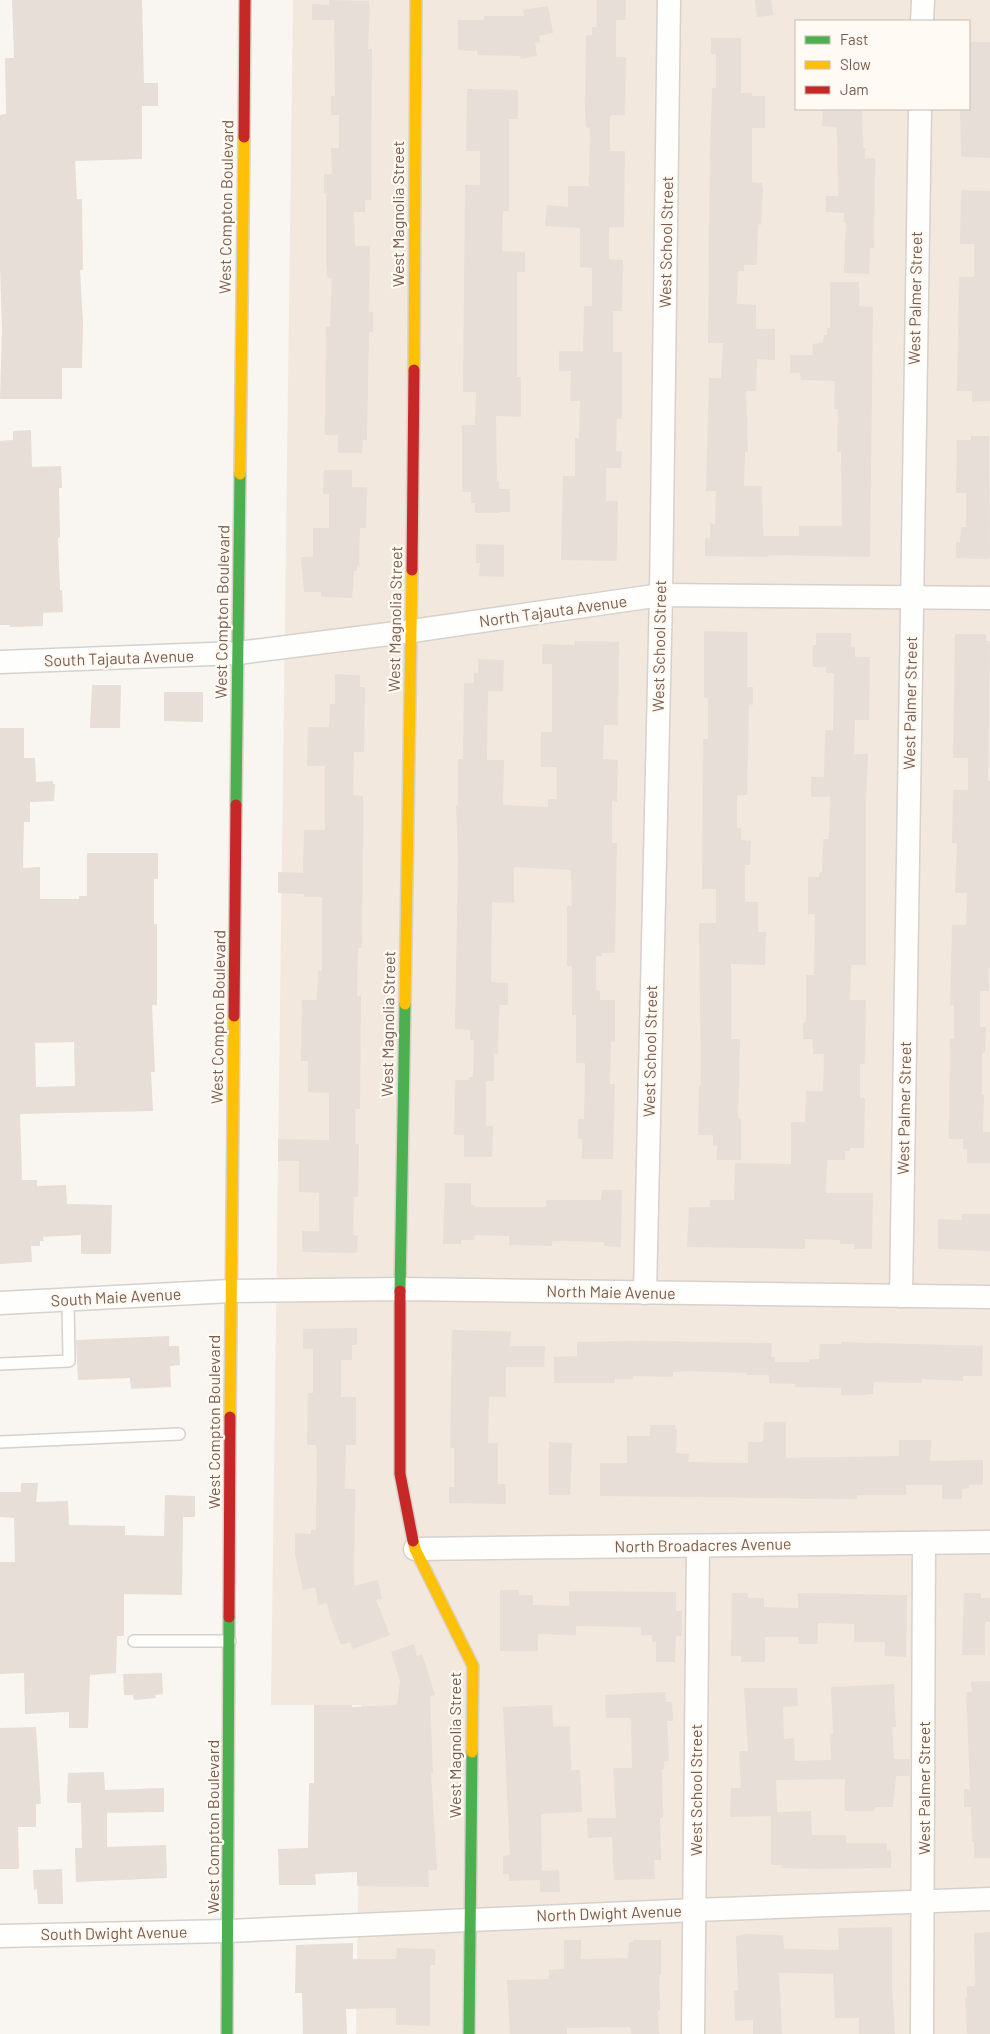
<svg xmlns="http://www.w3.org/2000/svg" width="990" height="2034" viewBox="0 0 990 2034" font-family="Barlow,sans-serif">
	<rect width="100%" height="100%" fill="#f9f5f0"/>
	<path fill="#f2e8de" fill-rule="evenodd" d="M293,0h697v2034h-634l5,-329h-90zM796,21h173v88h-173z"/>
	<g fill="#e6ded7" fill-rule="evenodd">
		<polygon points="12,0 142,0 144,83 158,83 158,106 142,106 142,159 75,161 77,199 82,199 83,270 80,270 83,323 82,368 62,368 62,399 0,399 2,329 0,268 0,115 6,114 5,58 14,58"/>
		<polygon points="329,0 369,1 369,5 370,5 368,49 372,49 371,200 365,200 365,212 354,212 355,246 370,246 369,312 373,312 373,332 369,332 367,440 363,440 362,453 338,453 338,435 325,435 326,327 330,327 332,278 329,278 327,275 326,261 326,193 324,193 324,174 332,174 331,148 339,148 339,115 331,115 331,96 335,96 334,20 312,20 312,4 329,5"/>
		<polygon points="597,0 626,0 626,20 616,20 616,57 626,57 625,115 611,115 610,118 610,151 625,151 624,227 609,227 609,259 623,260 622,311 613,311 613,352 622,352 622,419 617,418 616,451 622,452 621,468 606,468 606,501 618,501 617,561 561,560 563,476 575,476 575,438 579,438 580,401 570,401 571,371 559,371 559,351 583,351 584,306 592,306 592,268 580,267 580,228 545,226 547,205 568,207 568,186 589,186 590,128 586,127 585,110 586,36 592,35 592,27 597,27"/>
		<polygon points="755,0 771,0 773,15 757,17"/>
		<polygon points="548,6 553,33 539,36 540,42 535,43 537,56 521,59 520,56 477,55 477,51 458,50 458,20 484,20 484,16 524,16 523,10"/>
		<polygon points="711,38 741,38 741,93 752,93 752,96 765,96 765,128 752,128 752,182 762,183 763,192 761,225 758,224 757,265 744,265 744,271 738,271 737,304 756,305 756,329 775,329 775,360 757,359 756,391 746,391 748,452 745,452 744,486 762,486 763,536 799,536 799,526 842,526 841,452 837,452 838,409 834,409 835,381 801,380 800,373 790,373 790,355 813,355 813,344 823,342 824,335 827,335 827,328 830,328 830,282 859,282 859,306 873,307 870,557 768,555 768,557 705,556 705,538 710,538 710,523 715,524 716,491 706,491 709,378 721,378 723,343 708,343 710,148 712,88 716,88 716,54 711,54"/>
		<polygon points="969,42 990,42 990,158 961,157 960,109 969,109"/>
		<polygon points="467,89 518,90 518,119 509,119 509,211 503,211 502,251 525,252 525,272 517,272 517,377 521,377 521,417 496,416 497,481 499,481 499,489 510,489 510,512 499,512 499,513 475,513 475,503 471,503 471,492 462,492 462,425 475,425 476,392 463,392 465,185 480,185 480,151 466,151"/>
		<polygon points="823,109 862,109 863,147 866,148 865,159 875,158 874,248 870,248 869,274 844,273 846,223 844,223 844,213 826,212 826,196 838,196 837,127 822,126"/>
		<polygon points="961,190 990,191 990,401 972,402 972,391 957,391 959,277 974,277 974,244 960,244"/>
		<polygon points="31,430 32,467 61,466 62,488 59,488 60,534 60,538 58,538 60,590 62,590 63,612 43,613 43,626 10,627 10,625 0,625 0,441 13,440 13,431"/>
		<polygon points="971,436 989,436 990,558 985,559 956,558 956,542 960,542 961,527 966,527 966,493 956,493 957,440 971,440"/>
		<polygon points="324,470 352,470 352,487 367,487 366,528 360,528 359,566 357,566 357,571 354,571 352,598 321,597 321,592 304,592 301,557 313,557 313,528 329,528 329,494 323,494"/>
		<polygon points="476,544 504,545 504,577 479,576 480,563 476,563"/>
		<polygon points="704,631 747,632 747,687 753,687 753,705 749,704 747,795 737,795 737,828 741,828 741,840 751,841 750,865 745,865 745,902 758,902 758,932 766,932 765,965 731,964 731,1039 740,1039 738,1118 741,1118 741,1160 717,1160 717,1146 713,1146 713,1135 698,1135 699,1085 701,1086 699,923 716,923 716,889 702,889 703,739 708,739 708,698 704,698"/>
		<polygon points="816,633 851,633 851,647 855,647 855,657 870,657 869,720 855,720 854,754 868,754 866,798 866,965 851,965 850,1000 866,1000 865,1064 860,1064 860,1098 865,1098 864,1148 850,1148 850,1151 845,1151 845,1160 827,1160 826,1193 873,1193 872,1249 854,1249 854,1244 840,1244 840,1240 805,1239 805,1249 687,1247 689,1207 710,1207 710,1200 734,1200 735,1163 791,1164 791,1122 805,1122 806,1091 823,1091 824,1054 813,1054 813,1039 803,1039 803,1022 806,1022 806,975 814,975 815,914 808,914 808,877 819,877 819,873 822,872 823,839 829,839 830,797 811,797 811,777 824,777 825,730 833,730 834,673 826,673 826,667 813,667 813,645 816,645"/>
		<polygon points="955,634 986,634 986,641 990,641 988,781 990,781 990,968 988,968 989,991 980,991 980,1027 986,1027 985,1053 982,1053 982,1095 984,1095 983,1132 990,1132 990,1163 967,1163 967,1149 963,1149 963,1139 949,1139 950,1039 954,1039 954,1005 950,1005 952,925 966,925 967,893 955,893 957,843 952,843 953,790 968,790 968,758 953,758"/>
		<polygon points="575,641 619,642 618,725 604,725 603,759 618,760 617,802 612,801 612,843 617,843 615,953 601,953 602,956 596,956 596,990 600,991 600,1000 615,1000 615,1042 611,1042 610,1084 615,1084 613,1159 582,1159 582,1139 578,1139 578,1119 584,1119 585,1063 576,1063 576,1015 572,1015 572,966 567,966 567,906 572,906 571,870 514,867 514,903 492,902 491,982 508,983 508,1005 499,1005 498,1054 494,1054 494,1081 486,1081 486,1126 493,1126 492,1157 464,1157 464,1135 454,1135 455,1080 469,1080 469,1077 473,1077 474,1040 470,1040 470,1030 455,1029 458,860 456,805 458,805 458,759 463,759 464,683 474,683 474,673 478,673 478,659 504,660 503,691 488,691 487,760 504,760 503,805 548,807 548,799 557,799 557,767 541,767 541,732 552,732 552,664 542,664 542,644 575,645"/>
		<polygon points="335,674 360,675 360,687 365,687 364,752 354,752 353,795 363,796 363,822 362,948 358,948 357,996 361,996 360,1109 355,1109 355,1144 359,1144 358,1197 354,1197 353,1235 358,1236 357,1252 352,1253 302,1252 302,1231 319,1231 319,1193 299,1192 299,1161 278,1161 278,1139 329,1140 329,1093 308,1092 308,1061 301,1061 302,1000 317,1000 318,971 322,971 322,897 304,897 304,894 278,893 278,872 303,873 304,830 325,830 325,766 307,766 308,727 329,727 330,704 335,704"/>
		<polygon points="92,685 121,685 120,728 90,728"/>
		<polygon points="164,692 203,692 203,722 164,721"/>
		<path d="M0,728h24v30h11l1,24 17,-1v3h2l-1,17 -24,1v20h-6l-1,46 17,-1v32h39v-3h8v-43h71v26h-4v45h3v81h-5l3,67h-4l2,39 -133,3 2,66h15v6l29,-1 1,19 45,1 -1,49h-30v-19l-38,2 1,4h-4v5h-9l1,16 -32,2zM74,1042l1,44 -39,1 -1,-44z"/>
		<polygon points="445,1183 471,1183 471,1205 475,1205 475,1207 546,1207 546,1200 601,1200 602,1190 622,1190 621,1247 604,1246 604,1242 552,1241 552,1246 509,1245 509,1236 475,1235 474,1240 461,1240 461,1244 443,1244"/>
		<polygon points="962,1214 990,1214 990,1251 938,1249 938,1219 962,1220"/>
		<polygon points="357,1328 357,1345 352,1345 352,1360 341,1360 341,1397 356,1397 356,1445 346,1445 345,1489 355,1489 354,1586 378,1580 382,1599 376,1600 390,1635 353,1649 350,1642 341,1645 330,1616 327,1603 318,1605 315,1587 303,1590 295,1555 295,1533 311,1534 311,1530 316,1530 316,1517 317,1458 316,1445 307,1445 308,1393 313,1393 313,1349 303,1349 303,1329"/>
		<polygon points="452,1330 511,1331 510,1346 545,1346 544,1367 506,1367 506,1397 489,1397 488,1443 498,1443 498,1484 506,1484 506,1504 449,1503 449,1487 454,1487 454,1448 450,1448"/>
		<polygon points="169,1336 169,1346 179,1346 180,1365 170,1366 171,1387 131,1389 130,1378 78,1380 76,1340"/>
		<polygon points="643,1341 772,1343 771,1357 775,1357 775,1362 809,1362 809,1359 819,1359 820,1344 841,1344 841,1342 983,1346 982,1376 963,1376 963,1381 922,1379 922,1383 874,1382 873,1394 862,1395 841,1395 841,1388 795,1387 795,1384 769,1383 769,1375 746,1375 746,1373 688,1371 673,1372 673,1377 633,1376 633,1379 615,1379 615,1383 554,1383 554,1357 577,1356 577,1342"/>
		<polygon points="764,1422 786,1422 786,1458 899,1456 899,1440 931,1440 930,1461 983,1460 983,1485 969,1485 969,1488 962,1489 962,1499 942,1499 942,1485 906,1485 906,1495 857,1495 857,1499 600,1496 600,1463 627,1463 627,1436 650,1436 650,1425 675,1425 675,1429 677,1429 676,1453 689,1454 688,1462 748,1463 748,1442 763,1442"/>
		<polygon points="549,1442 572,1443 570,1495 549,1495"/>
		<polygon points="21,1483 38,1483 36,1502 68,1501 69,1525 125,1526 125,1535 164,1536 165,1495 195,1496 195,1517 183,1517 182,1595 124,1594 124,1636 117,1636 116,1673 90,1675 88,1728 69,1728 69,1712 25,1714 24,1673 0,1674 0,1562 15,1562 14,1518 0,1517 0,1492 21,1492"/>
		<polygon points="500,1590 519,1590 519,1595 533,1595 533,1605 569,1606 569,1591 676,1592 676,1611 682,1611 682,1636 676,1636 675,1662 656,1662 656,1642 652,1642 652,1635 641,1635 641,1627 576,1626 576,1635 538,1634 538,1651 500,1651"/>
		<polygon points="732,1593 748,1593 748,1598 764,1598 764,1607 798,1608 798,1593 907,1595 906,1657 885,1656 885,1642 854,1642 854,1624 818,1623 818,1644 798,1644 798,1637 765,1637 765,1662 741,1662 741,1656 731,1656"/>
		<polygon points="964,1593 981,1593 981,1598 990,1598 990,1622 985,1622 985,1655 962,1655"/>
		<polygon points="414,1644 417,1656 422,1654 435,1695 430,1696 433,1773 431,1773 437,1870 428,1870 429,1887 357,1886 357,1872 315,1874 316,1885 279,1885 278,1849 308,1848 309,1783 314,1783 314,1705 352,1705 352,1707 397,1705 400,1681 391,1652"/>
		<polygon points="162,1673 163,1694 155,1695 156,1698 134,1700 133,1695 124,1695 123,1674"/>
		<polygon points="990,1681 990,1858 974,1858 974,1842 972,1841 971,1807 964,1807 964,1789 970,1789 966,1692 972,1692 971,1682"/>
		<polygon points="894,1684 896,1727 892,1727 894,1759 910,1759 910,1776 896,1776 893,1807 875,1807 874,1811 845,1811 845,1779 776,1780 777,1812 811,1811 812,1835 846,1835 846,1843 887,1843 887,1850 891,1851 891,1868 819,1869 781,1868 781,1865 771,1865 771,1816 730,1817 731,1788 741,1788 739,1751 748,1751 744,1688 797,1688 798,1706 783,1707 784,1739 794,1738 795,1761 831,1760 830,1734 833,1734 831,1687"/>
		<polygon points="666,1692 666,1702 672,1702 673,1721 667,1721 669,1761 664,1762 664,1769 662,1769 663,1818 660,1818 661,1860 654,1860 655,1879 614,1880 612,1837 588,1838 587,1818 616,1818 613,1768 632,1768 631,1723 630,1718 606,1718 605,1695"/>
		<polygon points="552,1705 553,1727 570,1726 571,1770 580,1770 582,1812 541,1814 542,1871 559,1870 560,1892 540,1892 540,1880 509,1881 509,1874 503,1874 503,1856 510,1855 503,1707"/>
		<polygon points="36,1727 41,1804 36,1804 36,1827 18,1827 19,1869 0,1869 0,1728"/>
		<polygon points="104,1772 105,1790 164,1788 164,1812 107,1813 107,1847 166,1845 167,1878 76,1882 75,1848 82,1848 81,1803 67,1803 68,1773"/>
		<polygon points="62,1869 63,1904 38,1904 37,1889 34,1890 33,1870"/>
		<polygon points="892,1927 892,1987 895,2034 859,2034 859,2018 835,2018 833,1974 779,1973 782,2034 753,2034 753,2020 735,2021 734,1991 738,1991 736,1936 746,1934 783,1935 784,1949 839,1950 838,1928"/>
		<polygon points="990,1932 990,2034 967,2034 965,1998 967,1998 967,1986 975,1986 974,1933"/>
		<polygon points="564,1940 581,1940 581,1959 628,1958 629,1942 633,1942 633,1940 661,1940 661,1975 659,1975 660,2010 658,2010 659,2034 631,2034 630,2027 567,2028 567,2034 510,2034 507,1980 549,1979 549,1970 564,1969"/>
		<polygon points="353,1943 353,1959 396,1959 397,1948 435,1949 435,1965 430,1965 430,2026 396,2025 396,2008 346,2009 347,2034 303,2034 302,1993 295,1993 296,1945"/>
	</g>
	<g fill="none" stroke-linecap="round" stroke-linejoin="round">
		<defs>
			<g id="lane">
				<polyline points="0,1364 69,1361 68,1299"/>
				<polyline points="0,1442 179,1434"/>
				<polyline points="134,1641 230,1641"/>
			</g>
			<g id="street">
				<polyline points="922,21 923,0"/>
				<polyline points="0,662 238,653 412,631 661,595 990,598"/>
				<polyline points="645,1293 661,595 669,0"/>
				<path d="M901,1296c6,-395 9,-791 19,-1187"/>
				<polyline points="0,1303 231,1291 400,1289 990,1297"/>
				<polyline points="415,1549 990,1542"/>
				<polyline points="0,1936 228,1931 695,1910 990,1899"/>
				<polyline points="693,2034 698,1546"/>
				<polyline points="922,2034 924,1543"/>
			</g>
			<g id="fast">
				<polyline points="236,805 240,474"/>
				<polyline points="400,1291 405,1004"/>
				<polyline points="227,2034 229,1617"/>
				<polyline points="469,2034 472,1752"/>
			</g>
			<g id="slow">
				<polyline points="414,370 416,0"/>
				<polyline points="240,474 244,137"/>
				<polyline points="405,1004 412,570"/>
				<polyline points="230,1417 234,1016"/>
				<polyline points="413,1541 415,1549 473,1666 472,1752"/>
			</g>
			<g id="jam">
				<polyline points="244,137 245,0"/>
				<polyline points="412,570 414,370"/>
				<polyline points="234,1016 236,805"/>
				<polyline points="400,1291 400,1474 413,1541"/>
				<polyline points="229,1617 230,1417"/>
			</g>
		</defs>
		<use href="#lane" stroke="#d7d1cb" stroke-width="14"/>
		<use href="#street" stroke="#d7d1cb" stroke-width="25"/>
		<use href="#fast" stroke="#d9d2cb" stroke-width="14"/>
		<use href="#slow" stroke="#d9d2cb" stroke-width="14"/>
		<use href="#jam" stroke="#d9d2cb" stroke-width="14"/>
		<use href="#lane" stroke="#fefefd" stroke-width="11"/>
		<use href="#street" stroke="#fefefd" stroke-width="22"/>
		<use href="#fast" stroke="#4caf50" stroke-width="11"/>
		<use href="#slow" stroke="#ffc107" stroke-width="11"/>
		<use href="#jam" stroke="#c62828" stroke-width="11"/>
	</g>
	<g text-anchor="middle" stroke-width="4.5" stroke-linejoin="round" paint-order="stroke">
		<g font-size="16" fill="#7a5c4d" stroke="#fffaf3">
			<text transform="translate(226 207) rotate(-89)" y="6">West Compton Boulevard</text>
			<text transform="translate(398 214) rotate(-90)" y="6">West Magnolia Street</text>
			<text transform="translate(666 242) rotate(-89)" y="6">West School Street</text>
			<text transform="translate(915 298) rotate(-89)" y="6">West Palmer Street</text>
			<text transform="translate(553 611) rotate(-8)" y="6">North Tajauta Avenue</text>
			<text transform="translate(222 612) rotate(-89)" y="6">West Compton Boulevard</text>
			<text transform="translate(395 619) rotate(-89)" y="6">West Magnolia Street</text>
			<text transform="translate(659 646) rotate(-89)" y="6">West School Street</text>
			<text transform="translate(119 658) rotate(-2)" y="6">South Tajauta Avenue</text>
			<text transform="translate(910 703) rotate(-89)" y="6">West Palmer Street</text>
			<text transform="translate(218 1017) rotate(-89)" y="6">West Compton Boulevard</text>
			<text transform="translate(388 1024) rotate(-89)" y="6">West Magnolia Street</text>
			<text transform="translate(650 1051) rotate(-89)" y="6">West School Street</text>
			<text transform="translate(904 1108) rotate(-89)" y="6">West Palmer Street</text>
			<text transform="translate(611 1292) rotate(1)" y="6">North Maie Avenue</text>
			<text transform="translate(116 1297) rotate(-3)" y="6">South Maie Avenue</text>
			<text transform="translate(214 1422) rotate(-90)" y="6">West Compton Boulevard</text>
			<text transform="translate(703 1545) rotate(-1)" y="6">North Broadacres Avenue</text>
			<text transform="translate(455 1745) rotate(-90)" y="6">West Magnolia Street</text>
			<text transform="translate(924 1788) rotate(-90)" y="6">West Palmer Street</text>
			<text transform="translate(696 1790) rotate(-90)" y="6">West School Street</text>
			<text transform="translate(213 1827) rotate(-90)" y="6">West Compton Boulevard</text>
			<text transform="translate(609 1913) rotate(-2)" y="6">North Dwight Avenue</text>
			<text transform="translate(114 1933) rotate(-1)" y="6">South Dwight Avenue</text>
		</g>
	</g>
	<rect x="795" y="20" width="175" height="90" fill="#fffaf3" stroke="#cabbb1"/>
	<rect x="805" y="36" width="25" height="8" fill="#4caf50" stroke="#cabbb1"/>
	<text x="840" y="45" font-size="15" fill="#7a5c4d">Fast</text>
	<rect x="805" y="61" width="25" height="8" fill="#ffc107" stroke="#cabbb1"/>
	<text x="840" y="70" font-size="15" fill="#7a5c4d">Slow</text>
	<rect x="805" y="86" width="25" height="8" fill="#c62828" stroke="#cabbb1"/>
	<text x="840" y="95" font-size="15" fill="#7a5c4d">Jam</text>
</svg>
